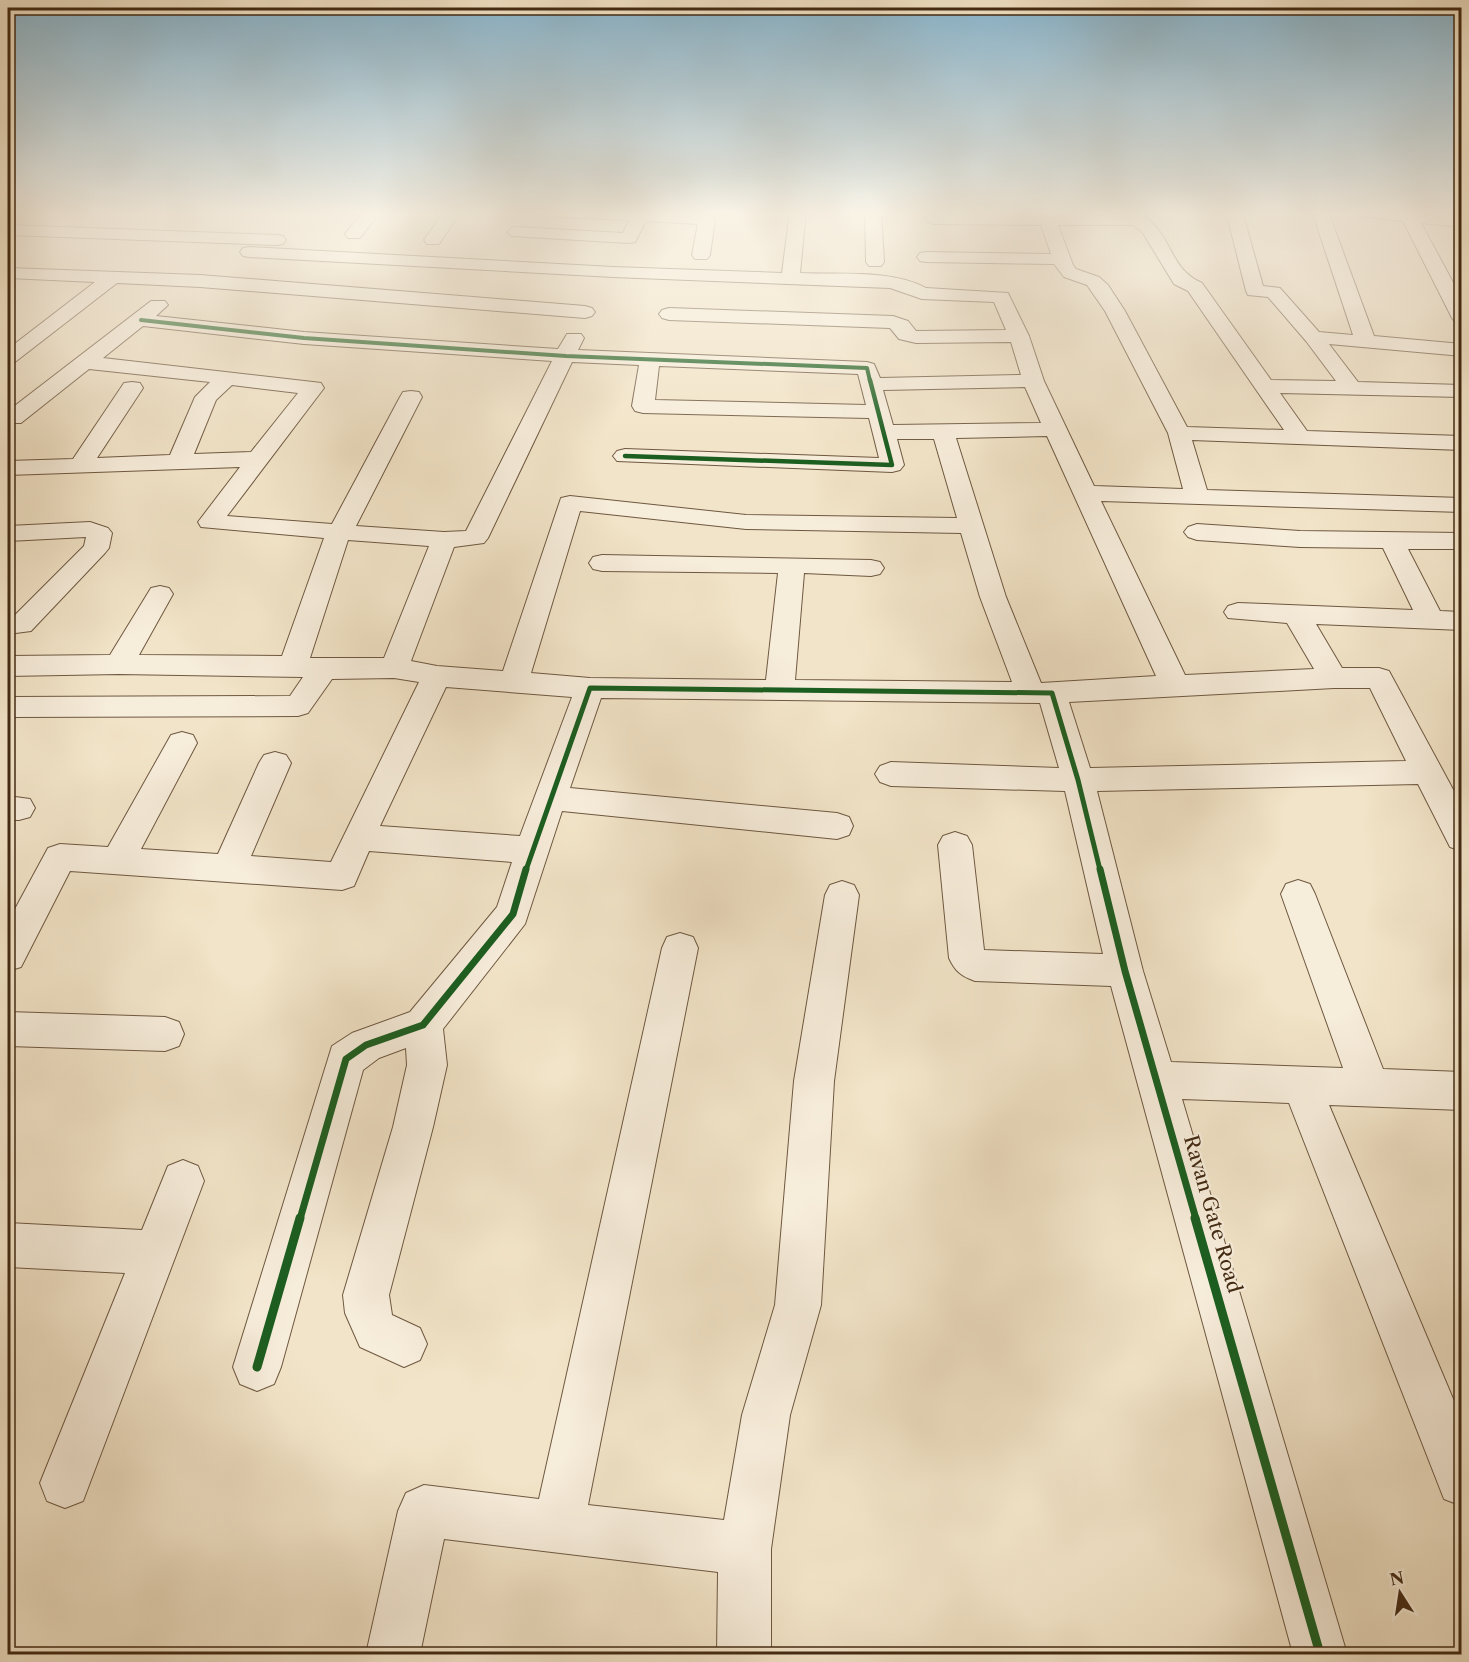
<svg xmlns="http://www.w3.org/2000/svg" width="1469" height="1662" viewBox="0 0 1469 1662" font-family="'Libre Caslon Text',serif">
	<rect width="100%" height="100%" fill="#f2e4c8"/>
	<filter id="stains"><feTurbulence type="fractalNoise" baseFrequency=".00333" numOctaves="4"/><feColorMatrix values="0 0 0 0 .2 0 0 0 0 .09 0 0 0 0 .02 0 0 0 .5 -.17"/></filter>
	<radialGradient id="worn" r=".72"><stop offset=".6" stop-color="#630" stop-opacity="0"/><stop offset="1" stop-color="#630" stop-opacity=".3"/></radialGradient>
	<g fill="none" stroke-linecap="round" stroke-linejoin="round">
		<defs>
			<g id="minor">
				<polygon points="364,211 381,211 360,238 348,238 345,234"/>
				<polygon points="445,211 461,211 439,244 427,244 424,240"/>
				<polygon points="528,211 644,211 707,214 715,219 710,255 707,259 695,259 692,255 698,224 646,221 635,242 629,243 511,236 508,232 511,228 517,227 623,233 629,220 536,216"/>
				<path d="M790,211h16l-6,62c38,2 92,-4 126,15l82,5 21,43 15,45 50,105 89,3 -15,-56 -63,-122 -18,-26 -23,-8 -10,-13 -128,-2 -6,-1 -3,-4 3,-4 6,-1 125,2 -10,-29 -108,-1 -8,-5 2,-4 111,-1 -1,-3h16l2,4h71l-1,-4h16c4,8 11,11 16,17 17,22 18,43 45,55l69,97 65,1 -30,-40 -38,-44 -20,-2 -2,-4 -20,-80h16l21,75 17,2 39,44 34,3 -41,-124h16l46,125 88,8v12l-133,-12 29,38 104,3v12l-182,-4 27,38 155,5v14l-270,-10 15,50 255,8v14l-361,-11 84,174 129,-6 -27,-46 -59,-5 -4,-6 4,-6 10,-3 175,7 -30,-62 -83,-1 -103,-7 -9,-3 -4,-5 4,-5 9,-3 103,7 162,2v16h-54l32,62 22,1v18l-146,-6 26,44h37l10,3 73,135v45l-12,-4 -32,-63 -321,7 46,180 28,91 172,6 -62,-174 5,-10 12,-4 12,4 5,10 68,175 79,3v38l-133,-5 133,315v86l-18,-7 -155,-396 -107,-4 165,555h-54l-182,-668 -136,-5c-14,-5 -20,-10 -26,-23l-11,-113 5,-9 12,-4 12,4 5,9 12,105 119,4 -38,-163 -174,-5 -11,-4 -5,-8 5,-8 11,-4 168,6 -19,-65 -439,-5 -31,90 267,25 12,4 4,9 -4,9 -12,4 -275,-28 -37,113 -82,105 4,36 -14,62 -44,168 3,20 28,13 7,16 -7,16 -16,7 -44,-20 -15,-34 -2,-18 50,-168 14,-62 -1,-17 -27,10 -16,12 -82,297 -7,17 -17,7 -17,-7 -7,-17 99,-321 20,-13 58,-21 87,-105 15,-45 -143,-11 -15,35 -12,4 -272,-19 -49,96 -13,4v-49l40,-74 12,-4 48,3 63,-112 11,-3 11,3 4,8 -56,106 77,5 41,-91 5,-8 11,-3 11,3 5,8 -40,93 80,6 88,-180 -25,-4 -62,1 -24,34 -10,3 -290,1v-20l282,-1 13,-19 -184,-3 -111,2v-20l102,-1 41,-67 9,-2 9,2 4,6 -34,61 143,1 42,-118 -123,-11 -3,-5 42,-55 -232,8v-14l65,-2 51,-76 8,-1 8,1 3,5 -46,70 73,-3 25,-58 15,-15 -121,-13 -68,54h-13v-12l143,-110h14l3,4 -12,11 148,16 254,17 9,-15h14l3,4 -6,12 289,12 7,2 6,14 141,-3 -10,-33 -95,1 -17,-4 -9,-11 -221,-8 -7,-2 -3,-4 3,-4 7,-2 224,8 15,5 8,10 90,-1 -12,-28 -72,-3 -32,-11 -277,-11 -364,-20 -6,-1 -3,-4 3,-4 6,-1 364,20 169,6zM1058,225h75l10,8 31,51 14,7 96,139 -97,-3 -62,-116 -17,-26 -9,-8 -23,-8 -3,-4zM143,326l161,18 248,17 -86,170 -22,1 -88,-6 66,-129 -3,-5 -8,-1 -8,1 -3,5 -68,127 -105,-8 97,-128 -3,-5 -8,-1 -210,-24zM572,362l67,3 -7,41 3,5 8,2 226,5 10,40 -254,-9 -8,2 -4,5 4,5 275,11 8,-2 4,-5 -7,-26h37l23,79 -211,-3 -176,-19 -9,2 -58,173 -66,-5 -26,-5 43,-114 30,-4 4,-5zM659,366l199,8 8,31 -211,-5zM232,385l66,8 -47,59 -57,2 22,-54zM1025,387l16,36 -148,2 -10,-35zM1047,436l109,240 -115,7 -35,-86 -50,-159zM580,511l166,18 215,4 19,64 32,85 -217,-2 9,-107 67,3 9,-2 4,-6 -4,-6 -9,-2 -269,-5 -9,2 -4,6 4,6 9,2 176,2 -12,107 -176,-2 -59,-5zM348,540l81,6 -45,112h-74zM446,687l126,10 -52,139 -140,-10zM1334,688h36l36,73 -316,7 -21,-66z"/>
				<polygon points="865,211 881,211 884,262 881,266 869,266 866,262"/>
				<polygon points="1351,211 1406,211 1462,217 1462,227 1421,223 1462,299 1462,324 1455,322 1452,318 1403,221 1359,216"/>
				<polygon points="8,225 277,235 283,236 286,240 283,244 277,245 8,235"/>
				<polygon points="8,268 200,275 585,306 592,308 595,312 592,316 585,318 200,287 117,283 15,362 8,364 8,349 95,282 8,278"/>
				<polygon points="90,522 108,528 112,533 109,548 105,553 31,631 8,634 8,616 14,616 84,546 86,537 8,541 8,526"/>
				<polygon points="8,796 30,799 35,808 30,817 19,820 8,820"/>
				<polygon points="842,881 854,885 859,895 834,1081 821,1305 790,1415 771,1549 771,1654 717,1654 718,1572 444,1539 420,1654 366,1654 398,1511 406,1493 424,1485 539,1499 662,948 667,937 680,933 693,937 698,948 588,1505 724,1520 742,1415 775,1305 794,1081 825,895 830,885"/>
				<polygon points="8,1012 165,1017 179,1022 184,1034 179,1046 165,1051 8,1046"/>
				<polygon points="183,1160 198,1166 204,1181 83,1501 65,1508 47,1501 40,1483 125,1273 8,1267 8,1223 142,1230 168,1166"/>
			</g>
		</defs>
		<use href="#minor" stroke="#6e5840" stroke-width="2"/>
		<use href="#minor" fill="#f7eddb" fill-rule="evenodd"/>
		<defs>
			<polyline id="cycleway-far4" points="141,320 304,338 566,356 867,368 870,381"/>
			<polyline id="cycleway-far3" points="625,456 892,465 870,380"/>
			<polyline id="cycleway-far2" points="526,870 590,688 1052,693 1078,780 1100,870"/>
			<g id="cycleway-far1">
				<polyline points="1100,869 1125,971 1196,1219"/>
				<polyline points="300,1219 346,1059 366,1045 423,1025 513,914 526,869"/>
			</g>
			<g id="cycleway">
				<polyline points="1195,1218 1320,1654"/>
				<polyline points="257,1367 300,1218"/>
			</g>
		</defs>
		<use href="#cycleway-far4" stroke="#f7eddb" stroke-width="6"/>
		<use href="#cycleway-far3" stroke="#f7eddb" stroke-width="8"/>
		<use href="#cycleway-far2" stroke="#f7eddb" stroke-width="9"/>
		<use href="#cycleway-far1" stroke="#f7eddb" stroke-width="10"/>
		<use href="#cycleway" stroke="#f7eddb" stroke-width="13"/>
		<use href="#cycleway-far4" stroke="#1b5e20" stroke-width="4"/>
		<use href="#cycleway-far3" stroke="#1b5e20" stroke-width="4.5"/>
		<use href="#cycleway-far2" stroke="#1b5e20" stroke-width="5"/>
		<use href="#cycleway-far1" stroke="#1b5e20" stroke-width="7"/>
		<use href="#cycleway" stroke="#1b5e20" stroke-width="9"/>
	</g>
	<linearGradient id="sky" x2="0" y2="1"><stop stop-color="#89b8d2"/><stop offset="0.48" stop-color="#f9f3e6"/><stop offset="1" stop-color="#f9f3e6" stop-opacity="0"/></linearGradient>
	<rect width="1469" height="444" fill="url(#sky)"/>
	<g text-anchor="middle" stroke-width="4.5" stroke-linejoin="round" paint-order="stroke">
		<g font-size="20" fill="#422a13" stroke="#f7eddb">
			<text transform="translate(1213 1214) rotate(74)" y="7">Ravan Gate Road</text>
		</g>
	</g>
	<rect width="1469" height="1662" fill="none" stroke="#f2e4c8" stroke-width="30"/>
	<rect x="9" y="9" width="1451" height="1644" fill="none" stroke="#422a13" stroke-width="3"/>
	<rect x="15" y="15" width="1439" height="1632" fill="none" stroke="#422a13" stroke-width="1.5"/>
	<g transform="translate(1400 1593) rotate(348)" stroke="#f7eddb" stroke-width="4.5" paint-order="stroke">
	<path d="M0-4.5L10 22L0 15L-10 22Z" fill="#422a13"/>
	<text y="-9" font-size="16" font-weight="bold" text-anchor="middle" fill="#422a13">N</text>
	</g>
	<rect width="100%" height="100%" filter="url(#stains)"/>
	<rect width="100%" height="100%" fill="url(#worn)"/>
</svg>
